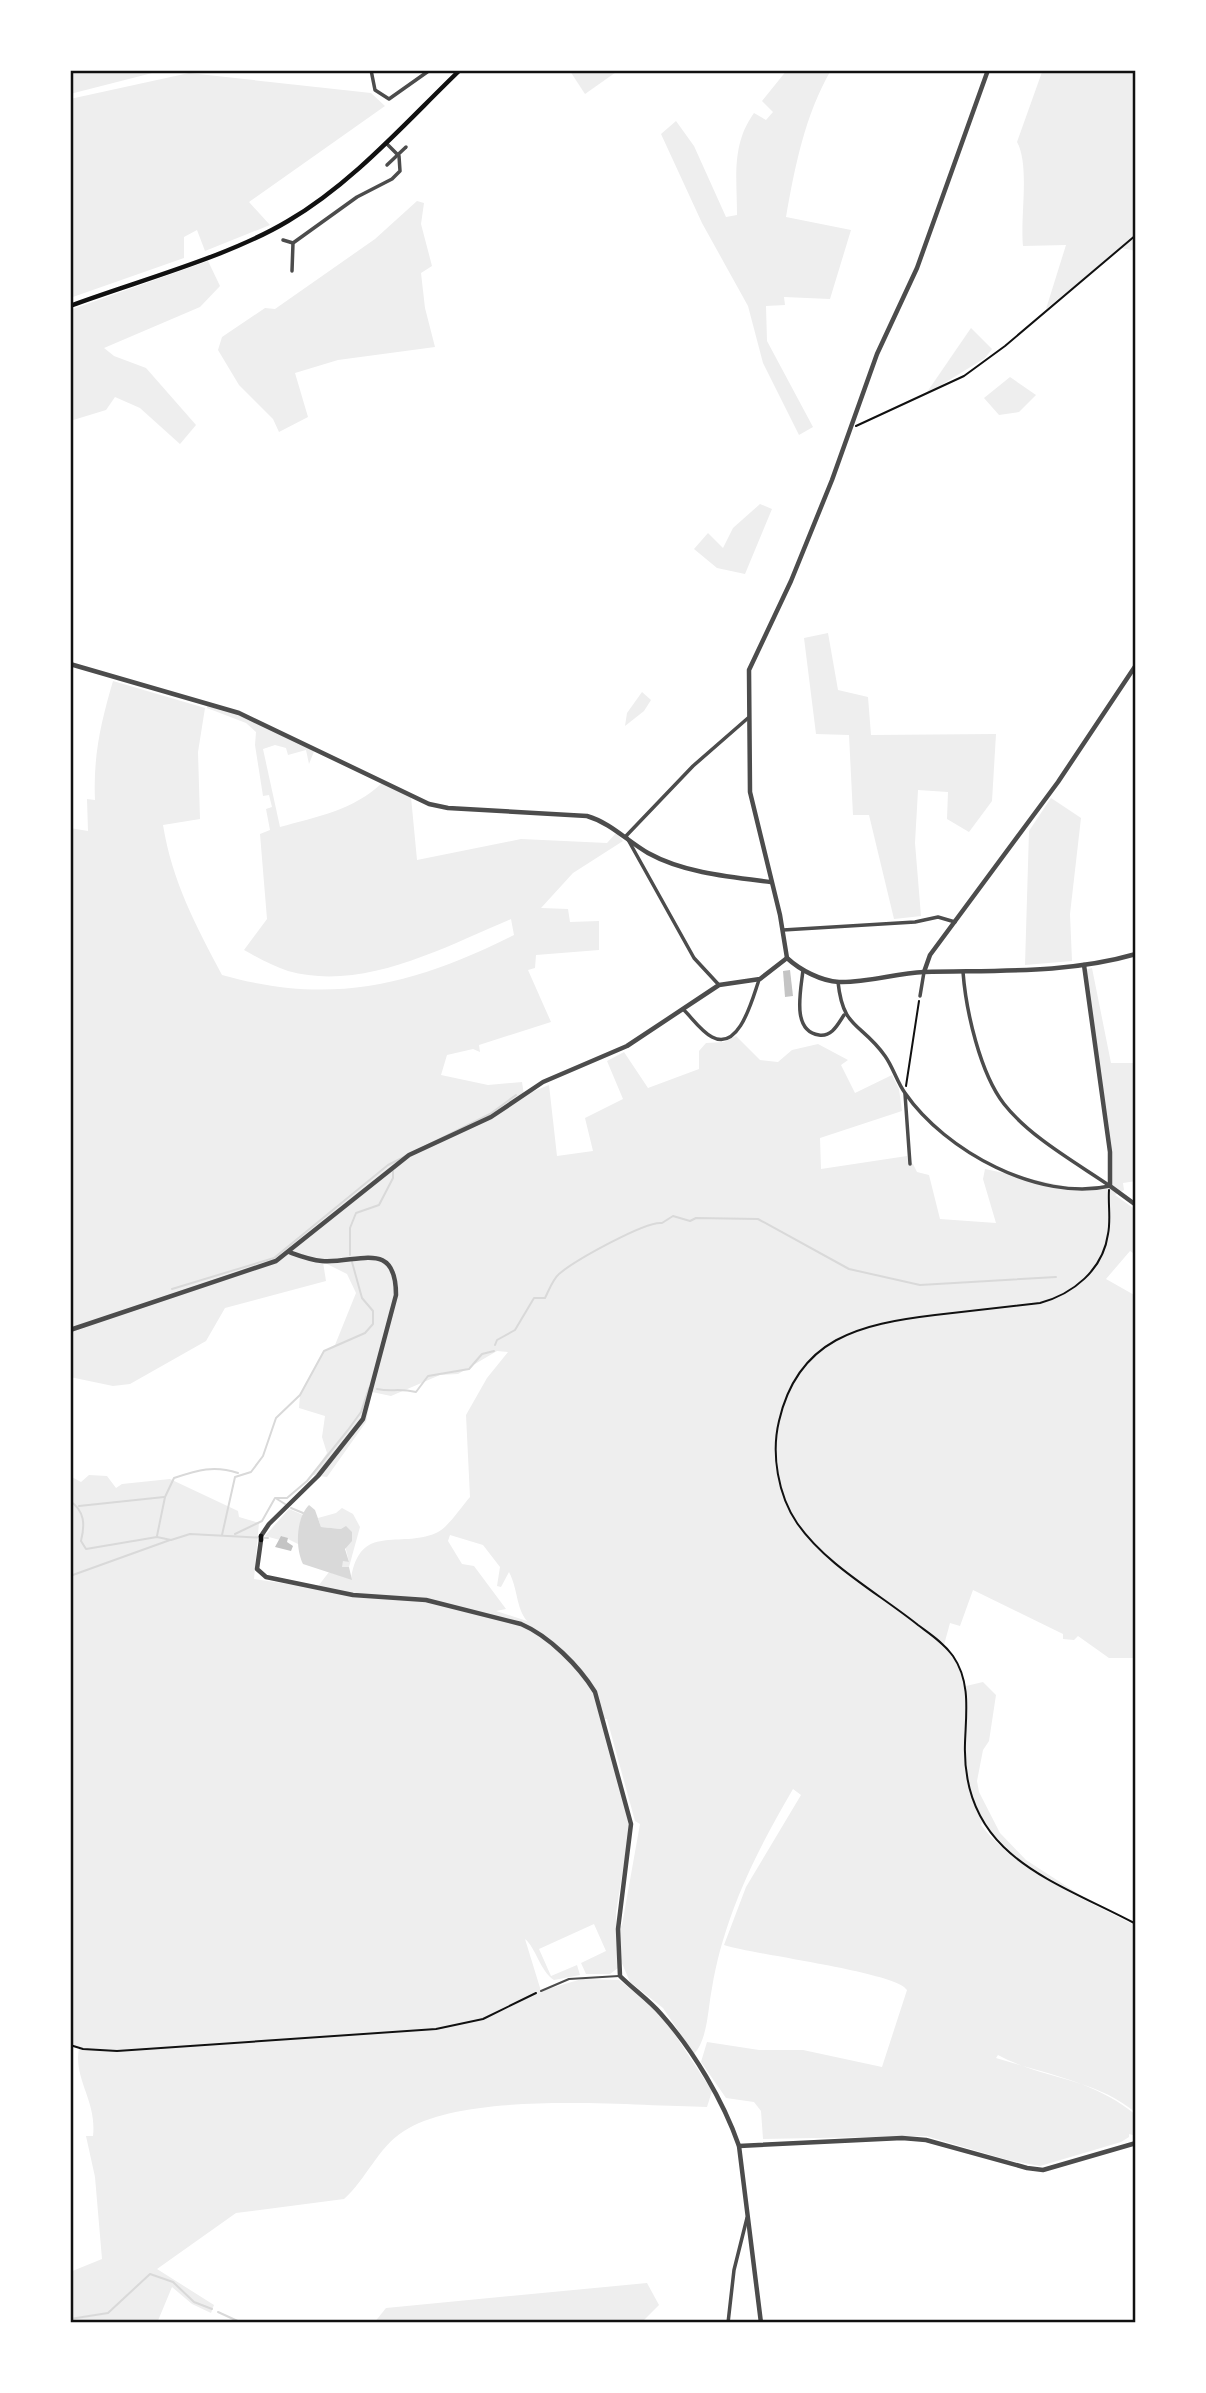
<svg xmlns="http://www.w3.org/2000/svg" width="1206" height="2393" viewBox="0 0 1206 2393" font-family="'Asap Condensed',sans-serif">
	<rect width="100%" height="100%" fill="#fff"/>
	<g fill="#eee" fill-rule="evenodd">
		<polygon points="70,70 164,70 70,94"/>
		<polygon points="572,70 619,70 585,94 570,71"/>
		<path d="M787,70h44c-26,45 -36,96 -45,147l65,13 -21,69 -46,-2 1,8 -19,1 1,35 46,86 -14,8 -36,-72 -15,-57 -46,-83 -41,-89 15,-13 18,25 32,71 11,-2c0,-37 -6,-70 17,-102l12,7 7,-8 -11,-11z"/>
		<path d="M1080,70h56v181l-15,-3 -75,61 20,-64 -43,1c-3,-29 7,-81 -6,-104l25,-70z"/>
		<polygon points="189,73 371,93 385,106 249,202 270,225 205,251 197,230 184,237 184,258 70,298 70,99"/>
		<polygon points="417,201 424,203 421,224 432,266 421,273 425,308 435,347 338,360 295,373 308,417 279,432 273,419 239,385 218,350 222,337 265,308 275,309 375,239"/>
		<polygon points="208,261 220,286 200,307 104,348 114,356 146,368 196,425 180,444 140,408 115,397 106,410 70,421 70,310"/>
		<polygon points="971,328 992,349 985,358 925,395"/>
		<polygon points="1010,377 1036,395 1019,412 999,415 984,398"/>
		<polygon points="760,504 772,509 745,574 717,568 694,549 708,533 723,548 733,528"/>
		<polygon points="828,633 838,690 868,697 871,735 996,734 992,801 969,832 947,819 948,792 918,790 915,843 921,916 894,919 869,815 853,815 849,735 816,734 804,638"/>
		<path d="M113,681l92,27 -7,44 2,67 -37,6c9,56 33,101 59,150 110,31 192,10 292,-40l-3,-16c-67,28 -148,73 -223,52 -15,-5 -30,-13 -44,-21l23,-31 -7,-85 10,-4 -4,-21 6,-2 -3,-12 -6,1 -8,-51 1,-13 -10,-9 -39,-15 1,-5 31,10 76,36 -6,15 -3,-14 -18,5 -2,-7 -11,-3 -12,4 17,78c36,-10 74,-17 102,-44l29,14 6,63 104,-21 86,4 9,-10 7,8 -50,32 -32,35 27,1 2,13 29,-1v29l-63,5 -1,13 -7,2 23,52 -72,23 1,7 -7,-3 -26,6 -6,20 47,10 34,-3 2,13 25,-10 8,71 36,-5 -8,-33 38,-19 -16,-38 17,-9 24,36 51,-19v-18l7,-8 18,-1 12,-6 24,24 18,2 14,-12 26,-6 30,16 -7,5 14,28 37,-18 7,14 3,22 -82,27 1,31 86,-13 1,6 5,2 4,8 12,3 11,44 56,4 -13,-44 2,-10 98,21 26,-4 2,-12 -27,-204 8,-2 19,95h25v118l-13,2 1,7 -9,5 21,15v45l-6,-4 -24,28 30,17v362h-27l-31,-22 -4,4 -11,-1v-5l-90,-44 -13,36 -10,-3 -6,22 9,11 13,30 17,-4 13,13 -7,46 -6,9 -6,31 2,11 21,41 26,27 54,35c-38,-20 -73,-38 -98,-73l-1,3c38,49 101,72 155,101v187c-40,-35 -94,-34 -138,-58l-2,3c48,15 101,24 140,57v21l-7,-2v3l-8,5 -81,24 -32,-6 -82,-24 -163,3 -2,-28 -7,-9 -28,-4 -25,-36 6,-20 52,8h44l79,17 25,-77c-11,-18 -152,-35 -183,-45l22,-58 55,-92 -8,-6c-37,63 -69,127 -81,199 -4,19 -4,51 -18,66l-31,-46 -33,-26 -9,-21 -2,-33 3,-3 18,-101 -5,-3 -28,-102h-4l27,105 -14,89 2,55 -8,6h-24l-5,-11 25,-12 -12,-27 -55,25 12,27 26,-11 3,10 -26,5c-14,-9 -18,-32 -29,-41l16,52 41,-12 37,1 41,32 52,79 -5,16c-78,-1 -240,-17 -303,24 -26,16 -38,49 -60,68l-108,14 -79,56 57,36 -3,8 -19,-9 -20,-17 -15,36h-87v-51l32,-13 -7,-82 -9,-41h7c4,-35 -20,-57 -14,-88l-7,-2 -2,5v-575l11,6 8,-7 18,1 9,12 6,-4 48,-5 68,32 1,6 20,6 -5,56 68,10 -3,-4 10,-13 22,7c9,-57 48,-30 85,-46 12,-5 25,-26 34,-36l-4,-82 21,-37 21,-26 -11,-1 -39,23 -18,1 -49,21 -19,-4 -6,30 -39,55 -15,-2 15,-22 -5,-16 3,-21 -26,-8 1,-13 24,-44 11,-6 21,-52 -9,-19 -24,-12 3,19 -101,27 -19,33 -76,43 -17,2 -43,-9v-549l18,3 -1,-32 8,1c-2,-44 6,-78 18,-119zM450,1535l33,10 17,22 -3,19 4,1 8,-15c9,17 7,36 18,49l-31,-10 10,-2 -32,-43 -12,-2 -14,-23z"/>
		<polygon points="642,692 651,700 644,711 625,726 627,713"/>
		<polygon points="1051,798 1081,818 1070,914 1072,961 1025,965 1029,831"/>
		<polygon points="342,1508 353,1514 360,1527 349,1567 341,1568 343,1560 349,1562 341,1529 321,1527 318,1518 336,1513"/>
		<polygon points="289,1509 303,1515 298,1544 282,1536 280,1540 265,1536"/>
		<polygon points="647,2283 659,2305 641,2323 374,2323 386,2308"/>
	</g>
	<path fill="#d9d9d9" d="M309,1505l6,5 6,17 20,2 5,-3 6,6v9l-7,8 4,13 -6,-1 -1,6h7l3,13 -49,-16c-8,-16 -7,-46 6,-59z"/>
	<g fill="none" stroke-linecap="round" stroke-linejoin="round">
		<g stroke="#d9d9d9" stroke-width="2">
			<polyline points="350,1255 350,1228 356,1213 379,1205 393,1178 393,1171"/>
			<polyline points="172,1289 274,1258 388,1165 490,1114 516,1095"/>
			<path d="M495,1345l2,-5 18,-10 19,-32h11c4,-8 8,-19 14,-24 15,-13 86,-53 103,-51l11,-7 17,5 6,-3 62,1 91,50 71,16 136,-8"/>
			<path d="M377,1389c15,3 22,-1 39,3l12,-16 41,-7 13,-15 12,-3"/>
			<polyline points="277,1499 285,1504"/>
			<path d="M70,1501c15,10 15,24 11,40l5,8 71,-12 14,3 19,-6 78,4"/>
			<polyline points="79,1506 164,1497"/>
			<polyline points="291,1508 303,1513"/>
			<polyline points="235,1534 262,1521 275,1498 287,1498 307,1481 348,1430 361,1412 369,1388"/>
			<polyline points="222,1535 235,1477 251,1472 263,1456 276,1418 300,1395 324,1351 365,1333 373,1324 373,1311 362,1298 352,1262"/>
			<path d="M157,1536l8,-39 9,-19c24,-8 40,-13 64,-5"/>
			<polyline points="70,1576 170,1540"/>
			<polyline points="218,2312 242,2323"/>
			<polyline points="70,2319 108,2313 150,2274 173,2282 194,2302 212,2309"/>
		</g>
	</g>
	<g fill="#c4c4c4">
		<polygon points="790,970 793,996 785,997 783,971"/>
		<polygon points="281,1536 288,1538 287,1542 293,1546 291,1551 275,1547"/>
	</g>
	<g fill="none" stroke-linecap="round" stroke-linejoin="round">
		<g stroke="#111" stroke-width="2">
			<polyline points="856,426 964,376 1005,346 1136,235"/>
			<polyline points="906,1086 919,1001"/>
			<path d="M1109,1190c-1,15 2,30 -1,44 -5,36 -35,60 -68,69 -35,4 -70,8 -105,12 -75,9 -137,23 -156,106 -8,33 -1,74 18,102 29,42 81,70 121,102 12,9 26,18 35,31 18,26 13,57 12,87 -4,113 88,137 171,181"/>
			<polyline points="70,2045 83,2049 117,2051 436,2029 483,2019 536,1993"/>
		</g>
		<polyline stroke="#4c4c4c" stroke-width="2" points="541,1991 569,1979 619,1976"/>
		<g stroke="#4c4c4c" stroke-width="3.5">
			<polyline points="371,70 375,90 389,99 430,70"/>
			<polyline points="387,165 406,147"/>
			<polyline points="283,240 293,243"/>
			<polyline points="292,271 293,243 357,197 392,179 400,171 399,156 386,143"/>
			<polyline points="783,930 915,922 938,917 955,922"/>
			<path d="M803,970c-2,20 -12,61 16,65 13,2 19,-11 25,-20"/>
			<path d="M963,972c3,39 17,101 41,132 26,33 71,58 106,82"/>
			<path d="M838,982c5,48 23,40 47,74 8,11 12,26 20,37 40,58 134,109 205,93"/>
			<polyline points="719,985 694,958 626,836 693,766 748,718"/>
			<polyline points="920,996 924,972"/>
			<path d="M684,1010c8,8 17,21 28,27 28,15 41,-41 47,-57"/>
			<polyline points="905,1094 910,1164"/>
			<polyline points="728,2323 734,2270 747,2218"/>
		</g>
		<g stroke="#4c4c4c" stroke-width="4.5">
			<path d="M988,70l-71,198 -40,86 -45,126 -41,101 -42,89 1,122 30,123 7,43c13,12 34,23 52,24 28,1 57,-9 85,-10 71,-2 143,2 212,-18"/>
			<path d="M70,664l169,49 190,91 19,4 139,8c24,7 40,25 61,37 36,20 82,24 123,29"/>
			<polyline points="1084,965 1110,1152 1110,1186 1136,1205"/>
			<polyline points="924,972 930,955 1058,782 1136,665"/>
			<polyline points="70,1330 276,1261 409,1155 491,1117 543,1082 627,1046 719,985 760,979 787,958"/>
			<path d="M261,1536l8,-12 49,-48 45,-57 33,-124c0,-57 -39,-31 -74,-34 -12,-1 -22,-5 -33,-9"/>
			<path d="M261,1540l-4,29 9,8 87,18 73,5 95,24c28,12 58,42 74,68l36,132 -13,105 2,47c13,13 29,24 41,38 32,36 62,86 78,132l22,177"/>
			<polyline points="739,2146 902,2138 926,2140 1027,2168 1043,2170 1136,2143"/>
		</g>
		<g stroke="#111" stroke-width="4.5">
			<path d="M70,306c67,-25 158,-49 218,-85 65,-38 118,-99 172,-151"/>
			<polyline points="261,1540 261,1536"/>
		</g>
	</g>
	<rect width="1206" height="2393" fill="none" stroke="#ffffff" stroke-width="144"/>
	<rect x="72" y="72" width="1062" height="2249" fill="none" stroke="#111" stroke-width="2.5"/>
</svg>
